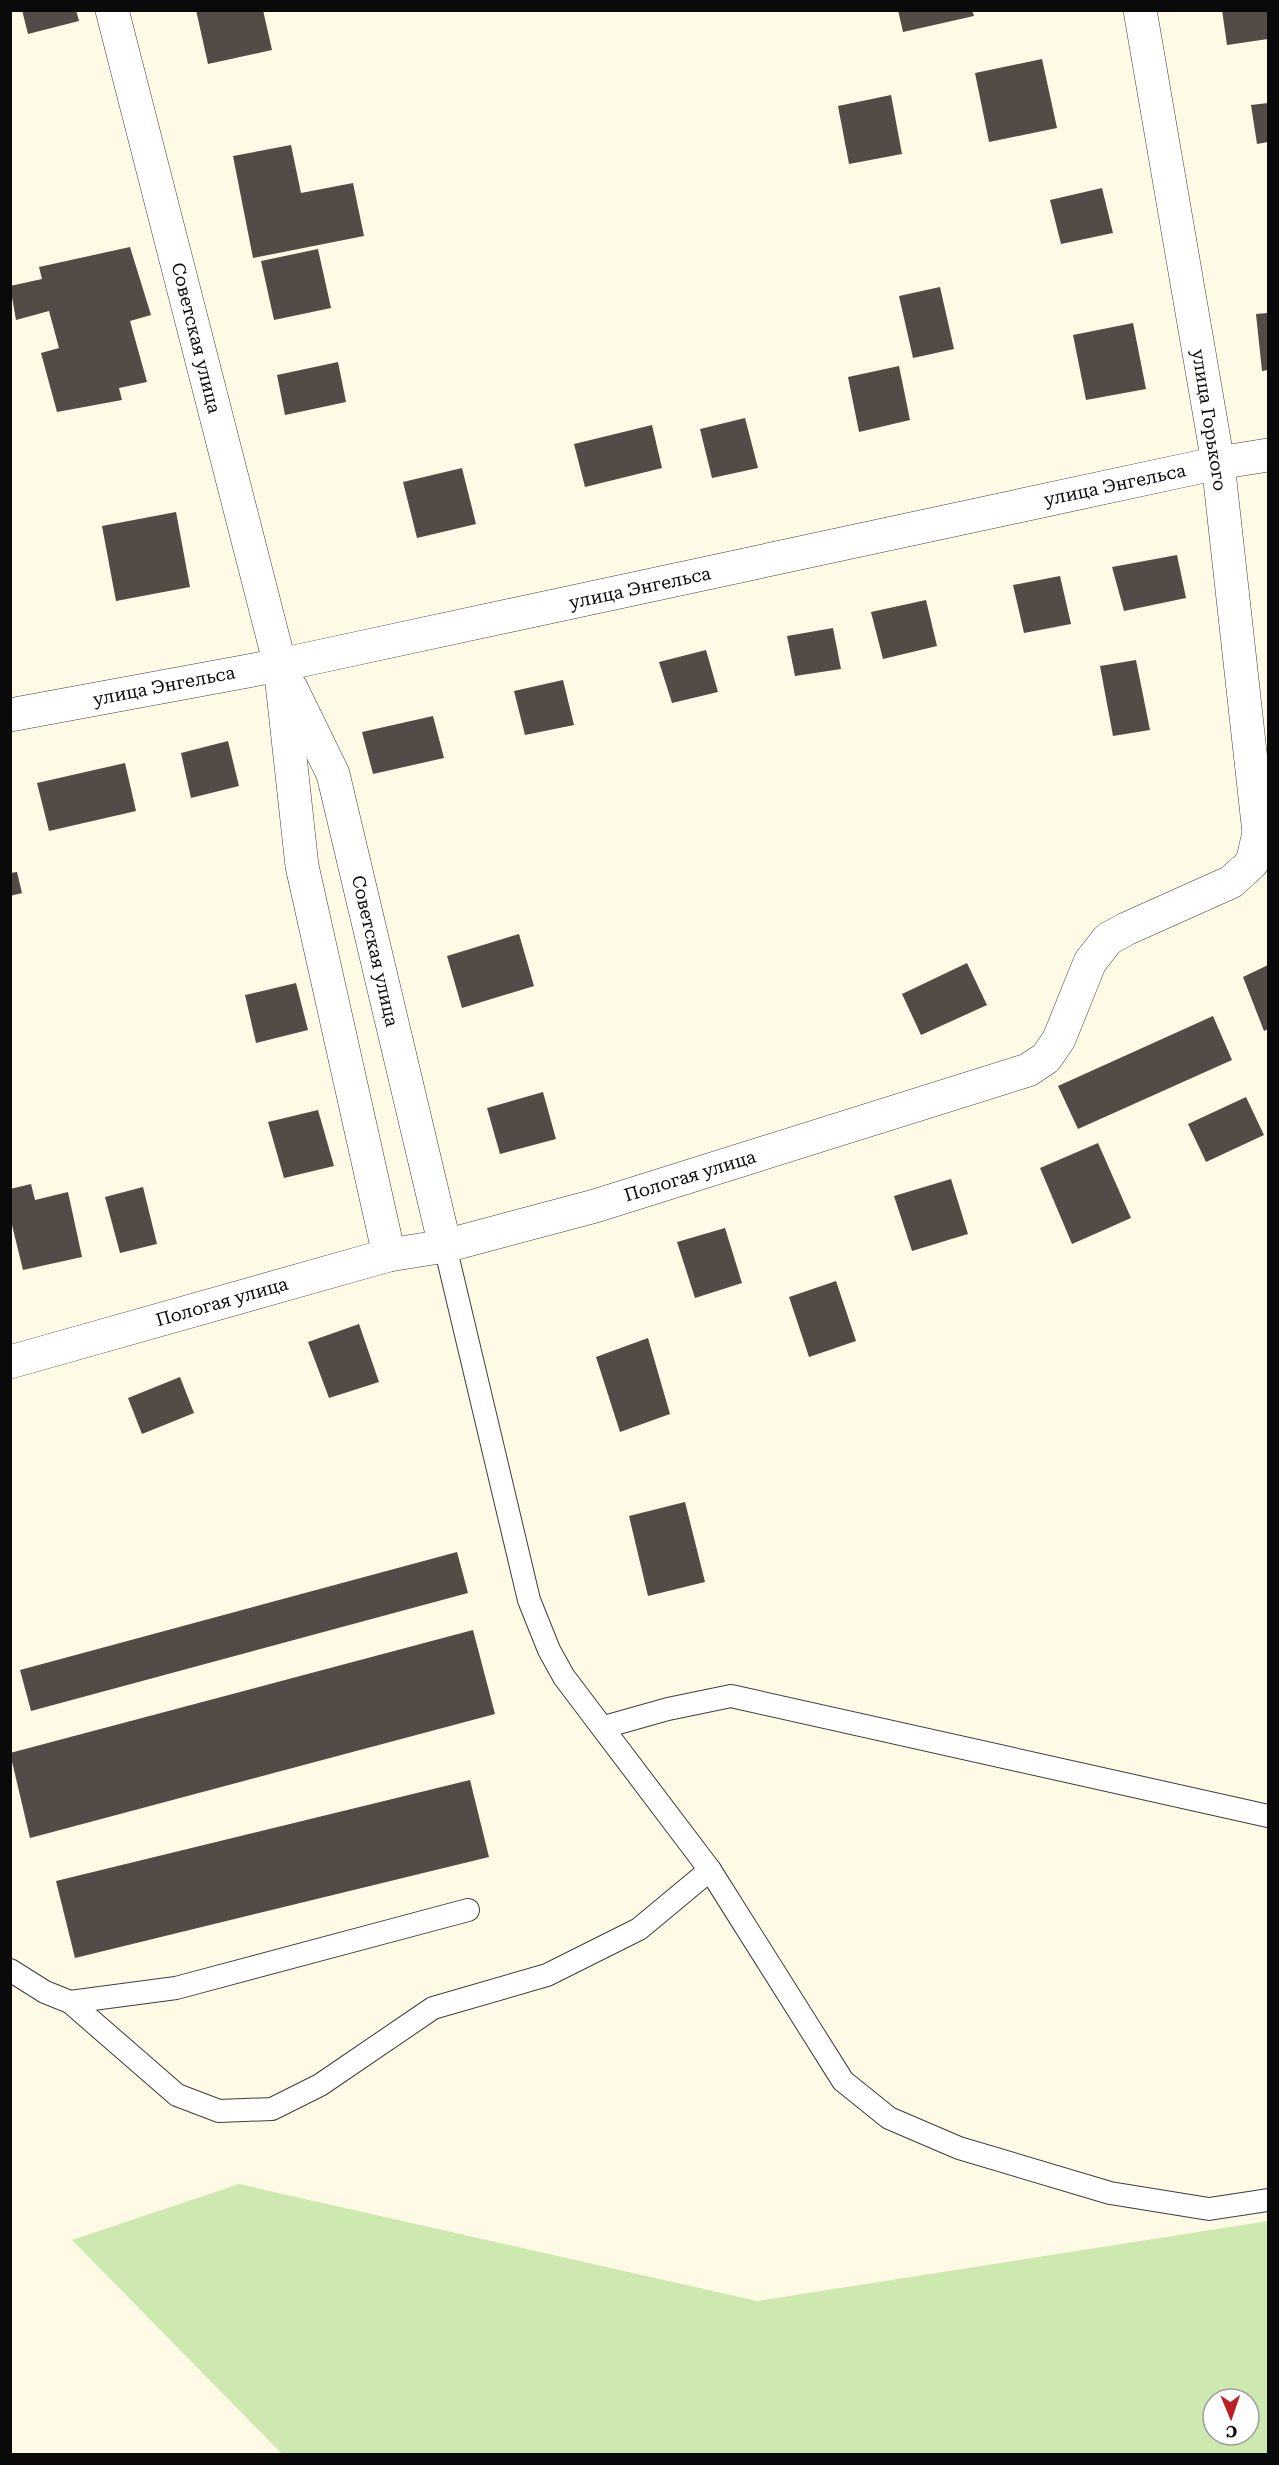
<svg xmlns="http://www.w3.org/2000/svg" width="1279" height="2465" viewBox="0 0 1279 2465" font-family="'Roboto Serif',serif">
	<rect width="100%" height="100%" fill="#fffae6"/>
	<path fill="#cee9b0" fill-rule="evenodd" d="M239,2184l518,117 511,-80v233h-986l-210,-214zM1213,2399h36v36h-36z"/>
	<g fill="#524b46">
		<polygon points="22,10 76,10 79,21 28,34"/>
		<polygon points="196,10 263,10 272,50 208,64"/>
		<polygon points="898,10 972,10 974,16 903,32"/>
		<polygon points="1222,10 1268,10 1268,39 1227,45"/>
		<polygon points="1042,59 1057,128 989,142 975,73"/>
		<polygon points="891,95 902,154 849,164 838,106"/>
		<polygon points="1268,103 1268,142 1257,144 1251,105"/>
		<polygon points="291,145 301,193 353,183 364,236 253,258 233,156"/>
		<polygon points="1102,188 1113,233 1061,244 1050,200"/>
		<polygon points="130,247 151,315 130,321 147,382 119,388 122,400 57,412 41,353 59,348 49,311 16,320 10,286 42,279 39,267"/>
		<polygon points="318,249 331,308 274,320 261,261"/>
		<polygon points="940,287 954,349 913,358 899,296"/>
		<polygon points="1268,313 1268,370 1262,371 1256,314"/>
		<polygon points="1133,323 1146,389 1086,400 1073,335"/>
		<polygon points="338,362 346,402 285,415 277,375"/>
		<polygon points="899,366 910,420 859,432 848,377"/>
		<polygon points="745,418 758,468 712,478 700,429"/>
		<polygon points="652,425 662,468 585,487 574,444"/>
		<polygon points="462,468 476,524 417,538 403,482"/>
		<polygon points="176,512 190,587 116,601 102,526"/>
		<polygon points="1177,555 1186,598 1124,611 1112,567"/>
		<polygon points="1060,576 1071,624 1024,633 1013,585"/>
		<polygon points="926,600 937,646 883,659 871,612"/>
		<polygon points="833,628 841,669 795,676 787,636"/>
		<polygon points="706,650 718,692 672,703 659,662"/>
		<polygon points="1136,660 1150,730 1113,736 1100,666"/>
		<polygon points="563,680 574,725 525,735 514,691"/>
		<polygon points="433,716 444,758 373,774 362,732"/>
		<polygon points="228,741 239,786 191,798 181,753"/>
		<polygon points="125,763 136,811 49,831 37,783"/>
		<polygon points="17,872 22,893 10,896 10,873"/>
		<polygon points="519,934 534,986 462,1008 447,956"/>
		<polygon points="967,963 987,1005 921,1035 902,994"/>
		<polygon points="1268,965 1268,1029 1264,1031 1243,977"/>
		<polygon points="296,983 308,1030 256,1043 245,995"/>
		<polygon points="1213,1016 1232,1060 1078,1129 1058,1086"/>
		<polygon points="543,1092 556,1139 500,1154 487,1108"/>
		<polygon points="1246,1097 1264,1135 1206,1162 1188,1124"/>
		<polygon points="318,1110 334,1166 284,1178 268,1122"/>
		<polygon points="1098,1143 1131,1218 1072,1244 1040,1168"/>
		<polygon points="951,1179 968,1234 912,1251 894,1196"/>
		<polygon points="31,1184 35,1200 68,1192 82,1257 23,1270 10,1217 10,1189"/>
		<polygon points="143,1187 157,1244 120,1253 105,1197"/>
		<polygon points="725,1228 742,1283 695,1298 677,1242"/>
		<polygon points="836,1281 856,1341 809,1357 789,1297"/>
		<polygon points="359,1324 379,1382 329,1398 308,1342"/>
		<polygon points="648,1338 670,1414 620,1432 596,1357"/>
		<polygon points="180,1377 194,1413 142,1434 128,1398"/>
		<polygon points="685,1502 705,1582 648,1596 629,1516"/>
		<polygon points="457,1552 468,1593 31,1711 20,1670"/>
		<polygon points="473,1630 495,1714 30,1838 10,1753"/>
		<polygon points="470,1780 489,1857 75,1958 56,1881"/>
	</g>
	<g fill="none" stroke-linecap="round" stroke-linejoin="round">
		<defs>
			<g id="service">
				<polyline points="445,1246 529,1600 549,1650 564,1677 710,1870 843,2081 889,2118 959,2148 1110,2193 1209,2209 1268,2200"/>
				<polyline points="604,1727 668,1709 731,1696 1268,1816"/>
				<polyline points="10,1970 45,1992 70,2002 176,1988 468,1910"/>
				<polyline points="70,2002 177,2095 219,2111 272,2109 320,2085 433,2008 547,1975 639,1929 710,1870"/>
			</g>
			<g id="minor">
				<polyline points="112,10 280,665 302,866 389,1255"/>
				<polyline points="291,688 333,774 445,1246"/>
				<polyline points="10,715 280,665 1218,463 1268,455"/>
				<polyline points="10,1362 389,1255 445,1246 595,1206 1028,1070 1046,1058 1059,1039 1090,962 1108,939 1126,929 1231,882 1252,863 1259,833 1218,463 1140,10"/>
			</g>
		</defs>
		<use href="#service" stroke="#3d3d3d" stroke-width="24"/>
		<use href="#minor" stroke="#3d3d3d" stroke-width="34"/>
		<use href="#service" stroke="#fff" stroke-width="22"/>
		<use href="#minor" stroke="#fff" stroke-width="33"/>
	</g>
	<g text-anchor="middle" stroke-width="6" stroke-linejoin="round" paint-order="stroke">
		<g font-size="18" fill="#0a0a0a" stroke="#fff">
			<text transform="translate(196 338) rotate(76)" y="6">Советская улица</text>
			<text transform="translate(1209 420) rotate(81)" y="6">улица Горького</text>
			<text transform="translate(1115 485) rotate(-12)" y="6">улица Энгельса</text>
			<text transform="translate(640 588) rotate(-12)" y="6">улица Энгельса</text>
			<text transform="translate(164 686) rotate(-11)" y="6">улица Энгельса</text>
			<text transform="translate(375 951) rotate(77)" y="6">Советская улица</text>
			<text transform="translate(690 1176) rotate(-17)" y="6">Пологая улица</text>
			<text transform="translate(222 1302) rotate(-16)" y="6">Пологая улица</text>
		</g>
	</g>
	<rect width="1279" height="2465" fill="none" stroke="#0a0a0a" stroke-width="24"/>
	<g transform="translate(1231 2417) rotate(178)"><circle r="28" fill="#ffffff" stroke="#9d9d9d" stroke-width="1.5"/>
	<path d="M0-4.5L10 22L0 15L-10 22Z" fill="#bc1f26"/>
	<text y="-9" font-size="16" font-weight="bold" text-anchor="middle" fill="#0a0a0a">С</text>
	</g>
</svg>
